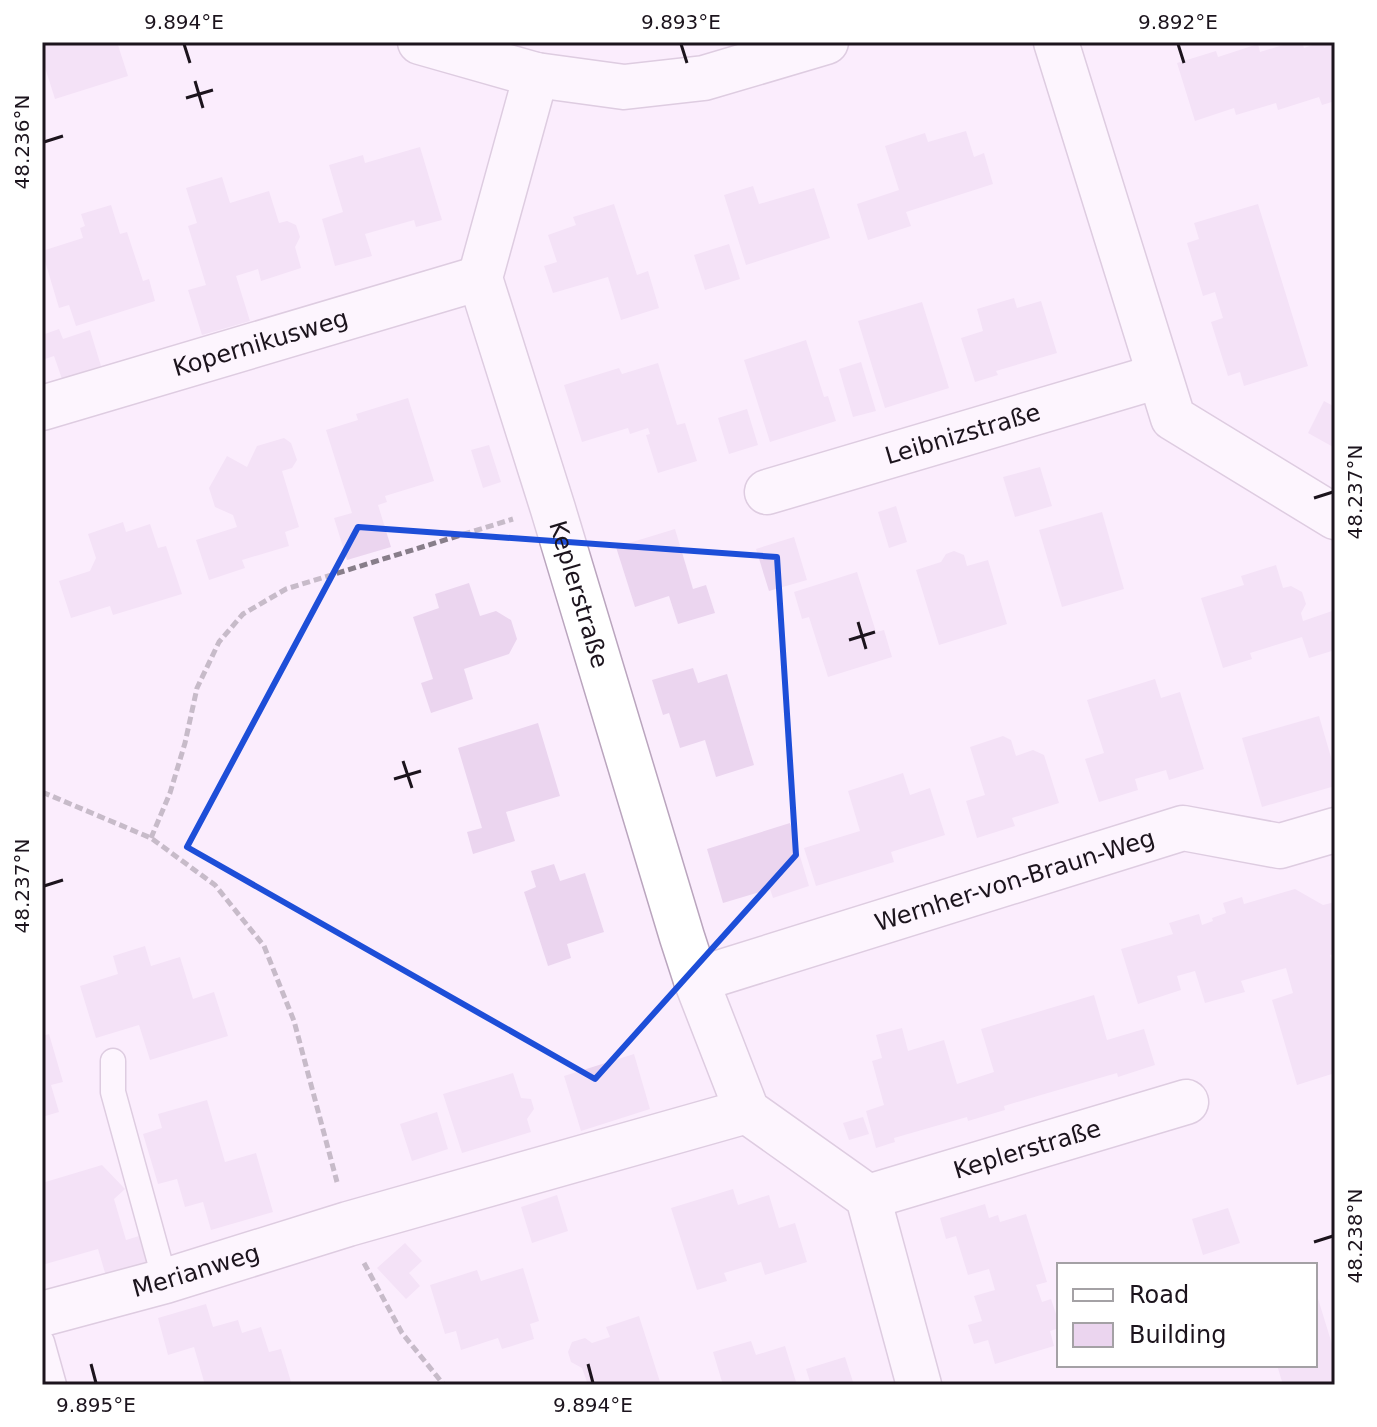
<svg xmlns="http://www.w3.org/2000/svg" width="1377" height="1427" viewBox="0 0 1377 1427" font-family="'DejaVu Sans',sans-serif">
	<rect width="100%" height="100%" fill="#fbedfd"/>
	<g fill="#ebd5ef">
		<polygon points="42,42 117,42 128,76 55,99 42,58"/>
		<polygon points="1293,42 1302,42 1304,48 1321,42 1335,42 1335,101 1322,105 1319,97 1278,110 1276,103 1236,115 1234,108 1195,121 1177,63 1216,51 1218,57 1258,44 1260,52"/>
		<polygon points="966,131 974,157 984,153 993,184 906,212 911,226 868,240 857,204 899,190 885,146 925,133 928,142"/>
		<polygon points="420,147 442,220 416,227 414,220 365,234 372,256 335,266 322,219 343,212 329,165 363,155 365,163"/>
		<polygon points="222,177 230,203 269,191 279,223 287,221 296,225 300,237 295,247 301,268 261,281 258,269 236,276 250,321 202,335 188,290 206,285 188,226 197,223 186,188"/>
		<polygon points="753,186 759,204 814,188 830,238 746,265 724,195"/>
		<polygon points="614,204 637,275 648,271 659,308 621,320 608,277 553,293 544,266 557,262 548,235 576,225 573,217"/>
		<polygon points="1258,204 1308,366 1244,386 1240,372 1228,376 1211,322 1223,318 1215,292 1203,296 1187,243 1199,239 1194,223"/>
		<polygon points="111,205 120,234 127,232 143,281 149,279 155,301 76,326 69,305 59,308 42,251 83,238 80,228 85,226 81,214"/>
		<polygon points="729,244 740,279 705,290 694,255"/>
		<polygon points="1014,298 1017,308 1041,301 1057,353 996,371 998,375 975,382 961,338 983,331 977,309"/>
		<polygon points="922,302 949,388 885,408 858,321"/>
		<polygon points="59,329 63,339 90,330 101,366 62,379 54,356 42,360 42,335"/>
		<polygon points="806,340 824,397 828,396 836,421 770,442 744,360"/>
		<polygon points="861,362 876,411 853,417 839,369"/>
		<polygon points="658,363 677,425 685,423 697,461 658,473 646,435 650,434 648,428 630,434 628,428 582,442 564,385 619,368 622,374"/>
		<polygon points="408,398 434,481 385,496 387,502 378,505 391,547 347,560 334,518 352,513 326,430 358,420 356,414"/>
		<polygon points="1324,401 1335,407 1335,448 1308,433"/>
		<polygon points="747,409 758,445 729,454 718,418"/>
		<polygon points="284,438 291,443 297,460 292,468 282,471 299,527 285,532 289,546 242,560 245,568 209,580 196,540 237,527 233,515 215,507 209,488 227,456 247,467 257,446"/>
		<polygon points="489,445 501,482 483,488 471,450"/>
		<polygon points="1040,467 1052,506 1015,517 1003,477"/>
		<polygon points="896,506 907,542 889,548 878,512"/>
		<polygon points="1102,512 1124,589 1062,607 1039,530"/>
		<polygon points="123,522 126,532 150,524 158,548 166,546 182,594 113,615 110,606 71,618 59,581 90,571 96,558 88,534"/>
		<polygon points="675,529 693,589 706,585 715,613 678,624 669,596 635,607 616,547"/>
		<polygon points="794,537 807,580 769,591 756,549"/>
		<polygon points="954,551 964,555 967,566 988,560 1007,624 939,645 916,570 941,562 946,554"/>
		<polygon points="1276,565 1283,588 1291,586 1302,592 1306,604 1301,613 1303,621 1335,610 1335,650 1309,658 1302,637 1250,653 1252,659 1223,668 1201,598 1244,585 1241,576"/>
		<polygon points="857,572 876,632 884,630 892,657 828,677 809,617 802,619 794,592"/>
		<polygon points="469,583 480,616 496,611 511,620 517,639 509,654 464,669 473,699 431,713 421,683 433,679 413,617 439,608 435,594"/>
		<polygon points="693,668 698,683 727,674 754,765 716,777 705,740 680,748 669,713 663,715 652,680"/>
		<polygon points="1155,679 1161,698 1180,692 1204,769 1169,780 1166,770 1135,779 1138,790 1099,802 1085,759 1104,753 1087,700"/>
		<polygon points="1319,716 1335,771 1335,786 1262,807 1242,738"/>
		<polygon points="538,723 560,796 506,812 515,841 473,854 467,832 482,828 458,748"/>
		<polygon points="1003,736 1011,740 1016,756 1033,750 1044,755 1059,803 1012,818 1015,826 977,838 966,801 985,795 970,747"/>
		<polygon points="903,773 910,795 930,788 945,835 891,852 894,862 816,886 804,848 860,831 848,791"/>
		<polygon points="790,823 809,886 773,898 770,889 723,903 707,849"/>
		<polygon points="554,864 560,881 585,873 604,932 567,944 571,958 548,966 524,892 536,887 531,871"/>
		<polygon points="1295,889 1323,905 1335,902 1335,954 1330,955 1335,970 1335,1073 1297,1085 1272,1000 1293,993 1286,968 1241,981 1245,992 1205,1003 1195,971 1177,976 1181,990 1138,1004 1121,949 1173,934 1169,923 1199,914 1202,925 1213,921 1212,918 1226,913 1223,903 1242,897 1244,904"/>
		<polygon points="145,946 151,966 180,957 193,999 214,992 228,1036 150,1060 139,1025 96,1038 80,986 118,974 113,956"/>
		<polygon points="1094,995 1107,1040 1144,1029 1155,1065 1118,1077 1117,1073 1041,1095 1004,1106 1005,1110 968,1121 967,1117 894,1138 895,1142 876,1148 866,1111 884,1105 872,1061 882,1058 876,1035 902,1028 908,1051 944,1040 957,1084 994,1072 981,1029"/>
		<polygon points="49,1034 63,1082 51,1085 59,1112 42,1117 42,1036"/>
		<polygon points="634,1054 650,1109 581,1131 564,1076"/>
		<polygon points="513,1073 521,1098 531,1099 534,1109 527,1119 531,1132 462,1153 443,1094"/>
		<polygon points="207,1100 225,1162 256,1153 273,1212 211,1230 203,1202 185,1207 177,1179 158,1184 143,1134 162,1128 158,1114"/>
		<polygon points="437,1112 448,1149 412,1161 400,1124"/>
		<polygon points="863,1117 869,1134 849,1140 843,1123"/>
		<polygon points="102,1165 125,1189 114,1199 126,1240 149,1233 159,1268 108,1283 98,1249 42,1265 42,1183"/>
		<polygon points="733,1189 738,1205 769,1195 779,1228 795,1223 807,1262 765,1275 761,1262 724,1273 727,1281 697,1290 671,1208"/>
		<polygon points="557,1195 568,1231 532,1243 521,1207"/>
		<polygon points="985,1204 989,1218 998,1215 1000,1222 1026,1214 1047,1282 1036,1285 1042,1302 1051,1299 1059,1323 1059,1328 1050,1331 1054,1346 995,1364 988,1340 974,1344 968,1325 982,1321 974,1296 995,1290 989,1269 968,1275 956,1236 946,1239 940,1218"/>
		<polygon points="1228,1208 1240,1243 1203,1255 1192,1219"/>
		<polygon points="405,1243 422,1261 409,1273 420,1286 406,1299 377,1268"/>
		<polygon points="523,1268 539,1321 530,1324 534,1339 502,1349 498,1338 461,1350 456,1331 445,1334 430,1285 477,1270 481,1281"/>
		<polygon points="1316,1292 1335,1354 1335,1385 1283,1385 1277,1365 1315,1365"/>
		<polygon points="206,1304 213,1327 238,1320 242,1333 261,1327 269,1352 281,1349 292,1385 205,1385 194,1347 168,1355 158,1318"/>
		<polygon points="639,1316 661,1385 588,1385 582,1368 571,1362 568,1352 572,1342 585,1338 592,1343 610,1337 606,1327"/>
		<polygon points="751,1341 756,1355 785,1346 797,1385 723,1385 713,1352"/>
		<polygon points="845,1357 854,1385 811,1385 806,1369"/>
	</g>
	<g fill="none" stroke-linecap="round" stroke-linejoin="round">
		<defs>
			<g id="service">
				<polyline points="113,1061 113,1092 165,1281"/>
				<polyline points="42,1342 54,1385"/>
			</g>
			<g id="minor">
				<polyline points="420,42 536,75 624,87 704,78 826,42"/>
				<polyline points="1056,42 1173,418 1335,517"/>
				<path id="s1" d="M536,75l-56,203 73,231 129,428 14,43 51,131 121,86 51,188"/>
				<path id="s2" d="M42,408l438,-130"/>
				<path id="s3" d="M767,492l392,-116"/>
				<path id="s4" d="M696,980l487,-152 97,18 55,-16"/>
				<path id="s5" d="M868,1197l318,-95"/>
				<path id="s6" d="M42,1314l123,-33 183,-57 399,-113"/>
			</g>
		</defs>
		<use href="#service" stroke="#baa5be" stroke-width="27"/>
		<use href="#minor" stroke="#baa5be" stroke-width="47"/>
		<g stroke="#887e8a" stroke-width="5" stroke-dasharray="8 4" stroke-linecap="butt">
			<polyline points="42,792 151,838 215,885 264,946 294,1021 337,1182"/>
			<polyline points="151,838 170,793 185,743 197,688 219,642 243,614 286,589 513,519"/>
			<polyline points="364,1263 402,1333 444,1385"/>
		</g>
		<use href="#service" stroke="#fff" stroke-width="24"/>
		<use href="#minor" stroke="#fff" stroke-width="44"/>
	</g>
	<path d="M0 0H1377V1427H0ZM358,527l419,30 19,298 -201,224 -408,-232z" fill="#fbedfd" fill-opacity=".55" fill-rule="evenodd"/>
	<path fill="none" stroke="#1d4ed8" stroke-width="6" stroke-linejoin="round" d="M358,527l419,30 19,298 -201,224 -408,-232z"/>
	<path fill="none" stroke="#1c141d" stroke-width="3" d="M184,44l6,19M681,44l6,19M1178,44l6,19M195,81l8,27M186,98l27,-8M44,142l19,-6M1314,498l19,-6M858,622l8,27M849,640l26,-8M403,761l9,27M394,779l27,-8M44,886l19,-6M1314,1242l19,-6M91,1364l5,19M588,1364l5,19"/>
	<g text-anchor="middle" stroke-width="8" stroke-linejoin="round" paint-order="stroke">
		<g font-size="24" fill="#1c141d" stroke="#fff">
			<text dy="8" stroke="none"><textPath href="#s2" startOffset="228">Kopernikusweg</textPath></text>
			<text dy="8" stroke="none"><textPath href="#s3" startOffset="204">Leibnizstraße</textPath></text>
			<text dy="8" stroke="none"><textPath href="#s1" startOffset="542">Keplerstraße</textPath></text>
			<text dy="8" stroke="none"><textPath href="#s4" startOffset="334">Wernher-von-Braun-Weg</textPath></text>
			<text dy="8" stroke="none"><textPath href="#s5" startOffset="166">Keplerstraße</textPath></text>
			<text dy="8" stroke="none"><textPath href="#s6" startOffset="160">Merianweg</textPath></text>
		</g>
	</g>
	<rect width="1377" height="1427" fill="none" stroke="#ffffff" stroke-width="88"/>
	<rect x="1057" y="1263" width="260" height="104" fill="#ffffff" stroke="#a4a1a5" stroke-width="2"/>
	<rect x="1073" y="1289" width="40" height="12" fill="#ffffff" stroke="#a4a1a5" stroke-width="2"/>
	<text x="1129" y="1303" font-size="24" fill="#1c141d">Road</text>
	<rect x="1073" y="1323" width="40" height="24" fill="#ebd5ef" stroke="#a4a1a5" stroke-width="2"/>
	<text x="1129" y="1343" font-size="24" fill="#1c141d">Building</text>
	<rect x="44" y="44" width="1289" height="1339" fill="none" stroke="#1c141d" stroke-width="3"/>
	<g font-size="20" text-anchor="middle" fill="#1c141d">
		<text x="184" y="29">9.894°E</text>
		<text x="681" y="29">9.893°E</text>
		<text x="1178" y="29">9.892°E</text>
		<text transform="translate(22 142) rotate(-90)" y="7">48.236°N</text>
		<text transform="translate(1355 492) rotate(-90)" y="7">48.237°N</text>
		<text transform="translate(22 886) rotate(-90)" y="7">48.237°N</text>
		<text transform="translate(1355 1236) rotate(-90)" y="7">48.238°N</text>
		<text x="96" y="1412">9.895°E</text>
		<text x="593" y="1412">9.894°E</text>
	</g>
</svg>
